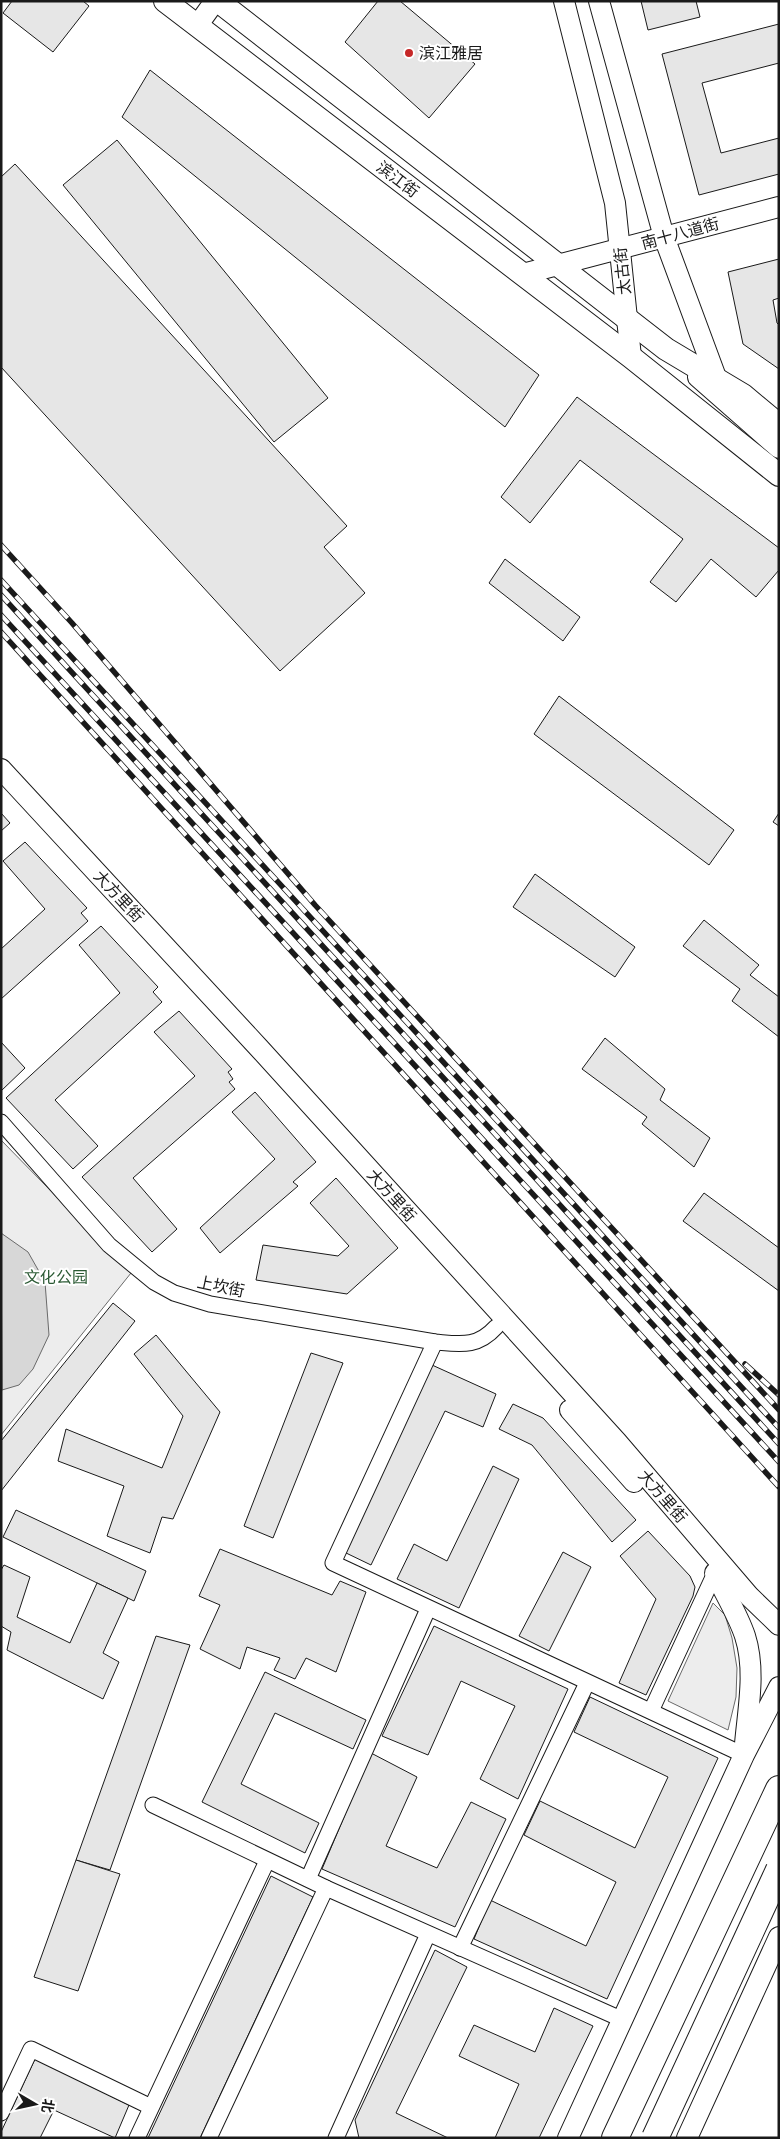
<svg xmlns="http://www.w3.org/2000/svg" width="780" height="2139" viewBox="0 0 780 2139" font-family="'Work Sans','Noto Sans SC',sans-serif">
	<rect width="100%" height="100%" fill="#fff"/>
	<g fill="#ededed" stroke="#6a6a6a">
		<polygon points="1,1140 131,1273 1,1435"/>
		<polygon points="713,1603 725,1615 732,1638 737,1668 736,1697 728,1730 668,1701"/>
	</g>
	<polygon fill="#d7d7d7" stroke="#6a6a6a" points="1,1233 28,1252 45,1282 49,1335 33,1369 19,1385 2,1390"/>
	<g fill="#e6e6e6" stroke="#1a1a1a">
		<polygon points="12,1 83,1 89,6 53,52 3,13"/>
		<polygon points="378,1 400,1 475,64 429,118 345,42"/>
		<polygon points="641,1 696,1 700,17 648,30"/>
		<polygon points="779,24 779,63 702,83 721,153 779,138 779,174 699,195 662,54"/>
		<polygon points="150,70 539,375 505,427 122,117"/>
		<polygon points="117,140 328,398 274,442 63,185"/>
		<polygon points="15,164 347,526 324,547 365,593 280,671 1,367 1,177"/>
		<polygon points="779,259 779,298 773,300 777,323 779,325 779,369 743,344 728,272"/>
		<polygon points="577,397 779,548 779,570 756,597 711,559 676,602 650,582 683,539 580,460 530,523 501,497"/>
		<polygon points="505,559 580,617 563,641 489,583"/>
		<polygon points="559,696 734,830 709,865 534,734"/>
		<polygon points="1,813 10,823 1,831"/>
		<polygon points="779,813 779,826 773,822"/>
		<polygon points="25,842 87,908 81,913 88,921 1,999 1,949 45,909 3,861"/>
		<polygon points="535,874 635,947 615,977 513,907"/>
		<polygon points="704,920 759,965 750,975 779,997 779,1037 732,1001 740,989 683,946"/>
		<polygon points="101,926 158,987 153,992 162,1002 55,1100 98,1146 73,1169 6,1098 120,993 79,945"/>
		<polygon points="179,1011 232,1069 228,1072 233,1079 229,1082 235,1089 133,1178 177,1229 152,1252 82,1177 195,1076 154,1032"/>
		<polygon points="605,1038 665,1089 660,1100 710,1138 694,1167 642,1124 647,1117 582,1069"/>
		<polygon points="1,1042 25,1068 1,1091"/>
		<polygon points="255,1092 316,1162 293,1182 298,1186 220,1253 200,1228 275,1159 232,1112"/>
		<polygon points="336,1178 398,1248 347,1294 256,1280 263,1245 338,1256 349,1246 310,1203"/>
		<polygon points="704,1193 779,1248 779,1291 683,1221"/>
		<polygon points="113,1303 135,1321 1,1491 1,1441"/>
		<polygon points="156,1335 220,1412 173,1519 162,1517 150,1553 107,1536 124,1486 58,1461 66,1429 162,1468 183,1416 134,1354"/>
		<polygon points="311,1353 343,1363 273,1538 244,1526"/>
		<polygon points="432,1365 496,1394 483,1427 445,1411 371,1565 344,1552"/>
		<polygon points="513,1404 543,1418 636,1520 612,1542 532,1445 499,1429"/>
		<polygon points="493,1466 519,1479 459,1608 397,1579 414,1544 447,1561"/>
		<polygon points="16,1510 146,1571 134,1601 3,1537"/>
		<polygon points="648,1531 690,1576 695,1587 693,1596 646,1695 619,1683 656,1599 620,1556"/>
		<polygon points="220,1549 332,1595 340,1581 366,1592 336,1672 306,1658 295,1679 274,1670 280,1658 247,1647 240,1669 200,1649 220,1605 199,1596"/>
		<polygon points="563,1552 591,1567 549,1651 519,1636"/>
		<polygon points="4,1565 30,1577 17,1617 70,1643 97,1583 128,1598 103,1653 119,1662 103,1699 7,1650 11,1632 1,1626 1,1570"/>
		<polygon points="434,1626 568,1689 518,1799 480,1779 515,1706 461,1681 428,1755 382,1736"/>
		<polygon points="156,1636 190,1645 110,1870 76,1860"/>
		<polygon points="265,1672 366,1720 353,1749 275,1713 241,1784 319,1823 305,1853 202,1802"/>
		<polygon points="590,1697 718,1758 607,1999 474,1939 490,1900 586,1946 616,1882 524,1835 540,1801 635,1848 668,1777 574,1732"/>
		<polygon points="371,1753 417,1777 386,1846 437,1868 471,1802 506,1819 455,1927 322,1869"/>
		<polygon points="76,1860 120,1874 78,1991 34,1977"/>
		<polygon points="271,1876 313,1897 200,2138 148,2138"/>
		<polygon points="435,1950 467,1967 396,2113 448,2138 359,2138 355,2120"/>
		<polygon points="554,2008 593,2026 539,2138 495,2138 519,2084 459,2056 474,2025 535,2052"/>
		<polygon points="35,2059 129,2105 115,2138 54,2110 40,2138 1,2138 1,2132"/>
	</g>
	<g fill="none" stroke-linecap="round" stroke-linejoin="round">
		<defs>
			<g id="street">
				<path d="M1,1122l108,123 45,37 20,11 36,11 225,38c25,2 42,6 61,-15"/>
				<polyline points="435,1342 333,1563 744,1755"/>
				<polyline points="651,1711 715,1573"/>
				<polyline points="153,1805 326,1888 621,2019"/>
				<polyline points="308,1879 428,1609"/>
				<polyline points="460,1948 587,1683"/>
				<polyline points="1,2113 31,2049 151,2107"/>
				<polyline points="137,2138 267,1861"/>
				<polyline points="209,2138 326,1888"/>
				<polyline points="336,2138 428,1934"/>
			</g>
			<g id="secondary">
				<polyline points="564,1 615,203 631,357"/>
				<polyline points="599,1 664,237 717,380"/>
				<polyline points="197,26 215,1"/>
				<polyline points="523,274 779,207"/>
				<polyline points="698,377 779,448"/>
				<polyline points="1,769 259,1048 617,1442 749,1596 779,1625"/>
				<polyline points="570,1410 634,1482"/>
				<path d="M715,1573c10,21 23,42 30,63 11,34 3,73 0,108"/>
				<polyline points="568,2138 744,1755 779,1687"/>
				<polyline points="687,2138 779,1937"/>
			</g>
			<g id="primary">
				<polyline points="165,1 631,357 779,475"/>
				<polyline points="218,1 666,349 743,395 779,425"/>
			</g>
			<polyline id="highway" points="615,2138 779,1789"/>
		</defs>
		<use href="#street" stroke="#1a1a1a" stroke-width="17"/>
		<use href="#secondary" stroke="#1a1a1a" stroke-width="22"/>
		<use href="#primary" stroke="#1a1a1a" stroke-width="24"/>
		<use href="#highway" stroke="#1a1a1a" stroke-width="28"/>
		<use href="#street" stroke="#fff" stroke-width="15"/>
		<use href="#secondary" stroke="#fff" stroke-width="20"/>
		<use href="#primary" stroke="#fff" stroke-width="22"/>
		<use href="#highway" stroke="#fff" stroke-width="26"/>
		<defs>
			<g id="rail">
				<polyline points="1,545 72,623 315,905 779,1410"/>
				<polyline points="1,580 779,1428"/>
				<polyline points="1,595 779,1444"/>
				<polyline points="1,615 779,1462"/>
				<polyline points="1,632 779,1487"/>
				<polyline points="745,1364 779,1395"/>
			</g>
		</defs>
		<use href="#rail" stroke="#1a1a1a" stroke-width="5.5"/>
		<use href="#rail" stroke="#fff" stroke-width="4" stroke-dasharray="11" stroke-linecap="butt"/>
		<defs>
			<polyline id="highway-bridge" points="655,2138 779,1870"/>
		</defs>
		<use href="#highway-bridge" stroke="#1a1a1a" stroke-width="28" stroke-linecap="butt"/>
		<use href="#highway-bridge" stroke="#fff" stroke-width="26"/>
	</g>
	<circle fill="#c62828" stroke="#fff" stroke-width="2" cx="409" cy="53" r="5"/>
	<g text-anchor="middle" stroke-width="4" stroke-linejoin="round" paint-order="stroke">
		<g font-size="16" fill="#1a1a1a" stroke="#fff" text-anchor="start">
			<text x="419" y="59">滨江雅居</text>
		</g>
		<g font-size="16" fill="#1a1a1a" stroke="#fff">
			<text transform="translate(398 179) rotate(37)" y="6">滨江街</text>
			<text transform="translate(680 233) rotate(-15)" y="6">南十八道街</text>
			<text transform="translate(622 271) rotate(-96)" y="6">太古街</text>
			<text transform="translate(119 896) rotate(47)" y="6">大方里街</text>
			<text transform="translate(392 1195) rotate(48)" y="6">大方里街</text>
			<text transform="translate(221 1286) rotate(12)" y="6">上坎街</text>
			<text transform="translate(663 1496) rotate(49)" y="6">大方里街</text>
		</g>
		<g font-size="16" fill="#2b5a34" stroke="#fff">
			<text x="56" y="1283">文化公园</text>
		</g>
	</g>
	<rect width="780" height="2139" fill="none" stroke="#1a1a1a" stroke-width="5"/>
	<g transform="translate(35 2104) rotate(99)" stroke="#ffffff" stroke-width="4" paint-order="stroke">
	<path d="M0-4L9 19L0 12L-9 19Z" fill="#1a1a1a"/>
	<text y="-8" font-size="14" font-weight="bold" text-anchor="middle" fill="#1a1a1a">北</text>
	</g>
</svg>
